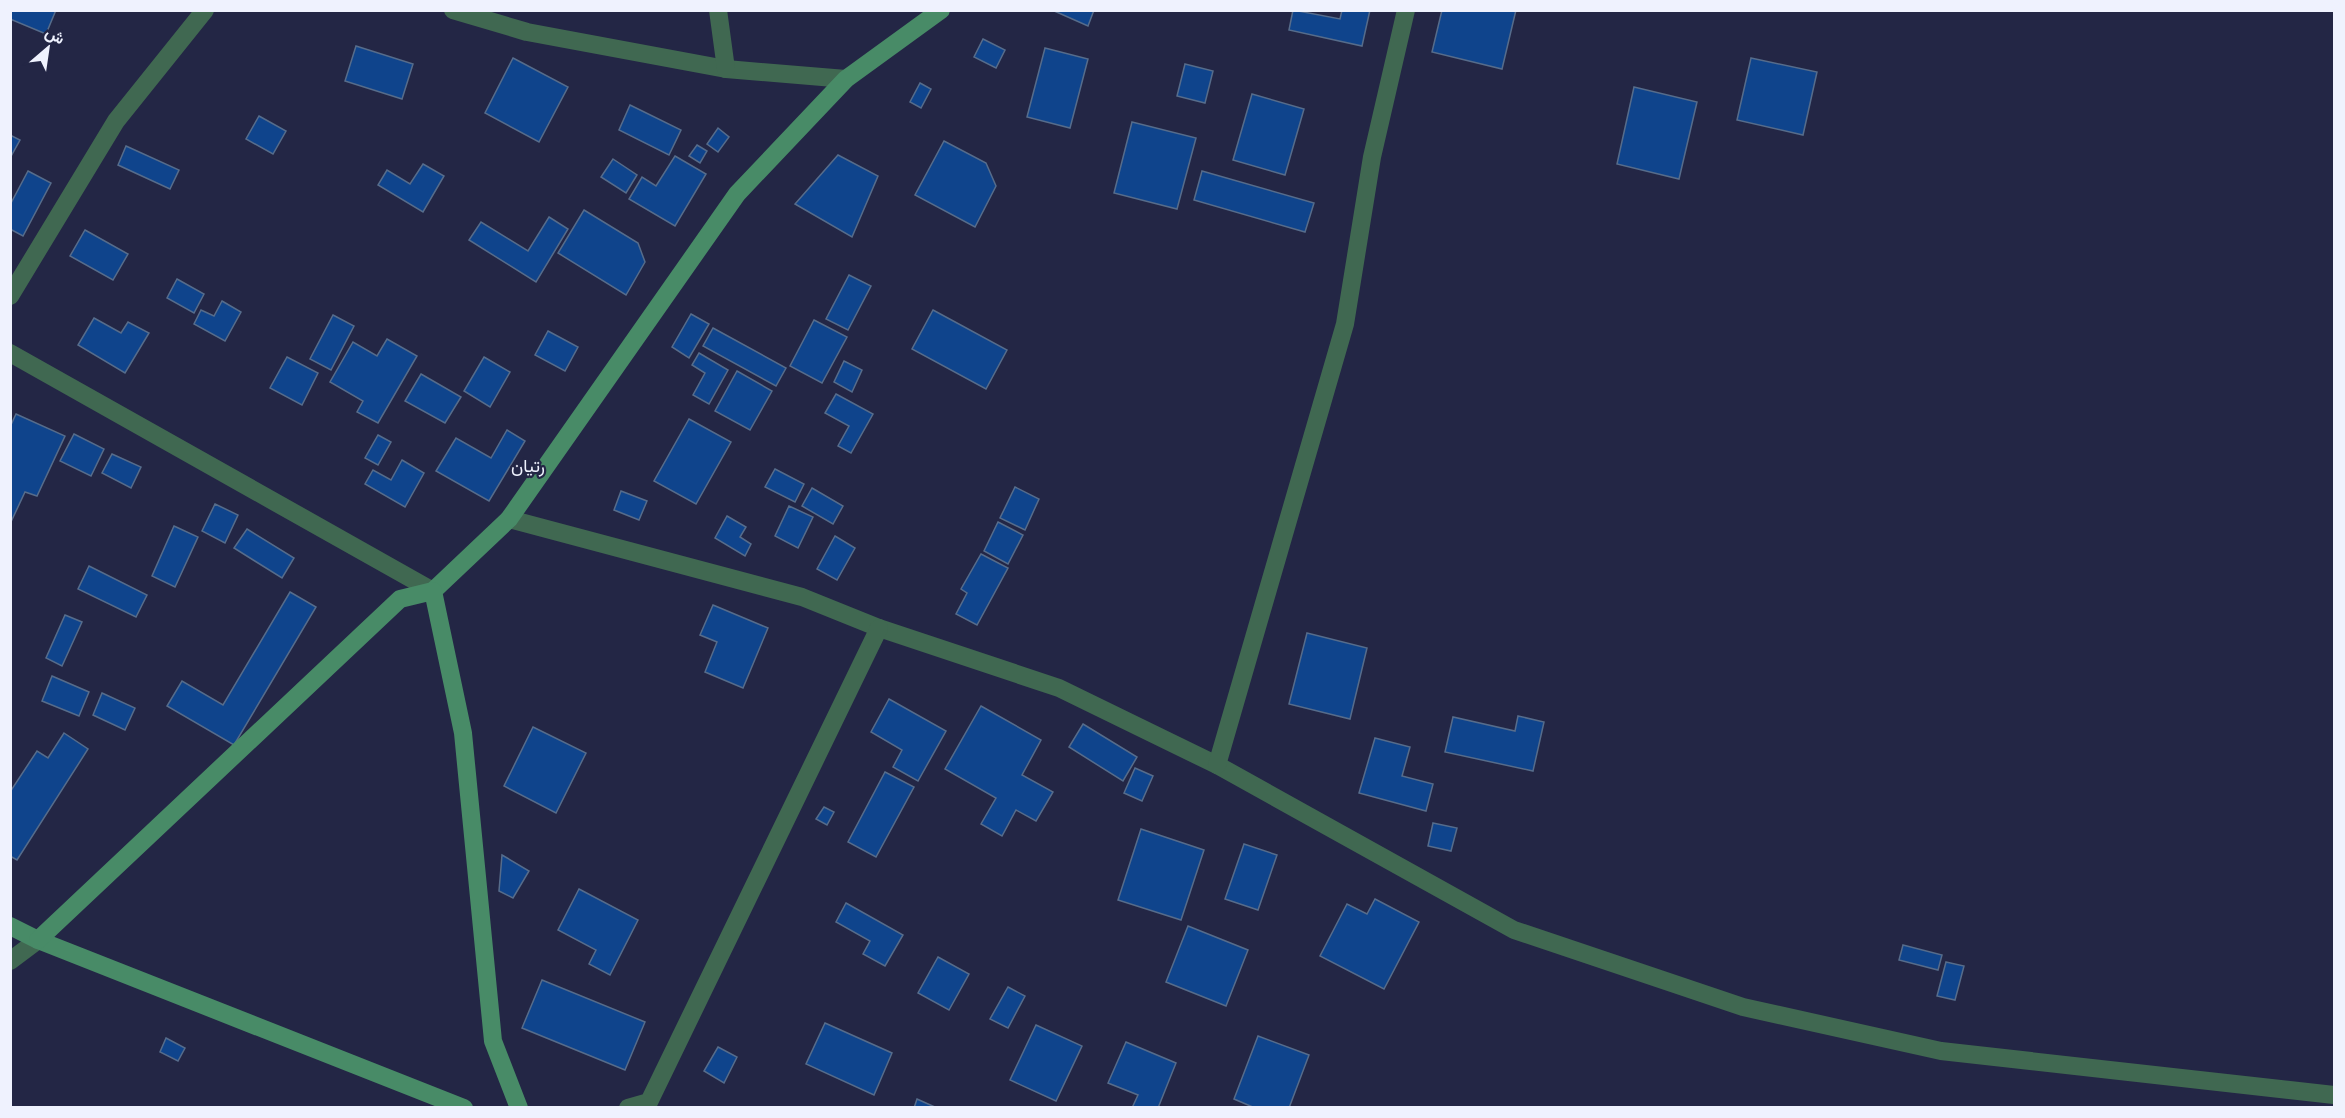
<svg xmlns="http://www.w3.org/2000/svg" width="2345" height="1118" viewBox="0 0 2345 1118" font-family="'DM Sans',Vazirmatn,sans-serif">
	<rect width="100%" height="100%" fill="#232645"/>
	<g fill="#0f448c" stroke="#566c8b" stroke-width="1.5">
		<polygon points="10,10 56,10 46,34 10,19"/>
		<polygon points="1052,10 1094,10 1088,26"/>
		<polygon points="1293,10 1340,19 1342,10 1370,10 1362,46 1289,30"/>
		<polygon points="1442,10 1516,10 1502,69 1432,52"/>
		<polygon points="983,39 1005,50 996,68 974,57"/>
		<polygon points="356,46 413,64 402,99 345,81"/>
		<polygon points="1045,48 1088,59 1070,128 1027,117"/>
		<polygon points="513,58 568,87 539,142 485,113"/>
		<polygon points="1751,58 1817,72 1803,135 1737,120"/>
		<polygon points="1185,64 1213,71 1205,103 1177,96"/>
		<polygon points="920,83 931,89 921,108 910,102"/>
		<polygon points="1634,87 1697,102 1679,179 1617,164"/>
		<polygon points="1252,94 1304,109 1285,175 1233,160"/>
		<polygon points="630,105 681,130 669,155 619,130"/>
		<polygon points="259,116 286,131 273,154 246,139"/>
		<polygon points="1132,122 1196,138 1177,209 1114,193"/>
		<polygon points="718,128 729,137 718,152 707,144"/>
		<polygon points="10,135 20,140 10,158"/>
		<polygon points="944,141 986,163 996,186 975,227 915,195"/>
		<polygon points="697,145 707,151 700,163 689,156"/>
		<polygon points="126,146 179,170 170,189 118,165"/>
		<polygon points="838,155 878,176 852,237 795,204"/>
		<polygon points="675,156 706,174 675,226 629,199 642,177 656,186"/>
		<polygon points="613,159 637,175 626,193 601,177"/>
		<polygon points="423,164 444,176 423,212 378,185 387,170 410,184"/>
		<polygon points="28,171 51,183 23,236 10,229 10,205"/>
		<polygon points="1202,171 1314,203 1305,232 1194,200"/>
		<polygon points="584,210 638,243 645,262 626,295 558,253"/>
		<polygon points="549,217 568,229 536,282 469,240 481,222 528,251"/>
		<polygon points="85,230 128,254 113,280 70,256"/>
		<polygon points="849,275 871,286 848,330 826,319"/>
		<polygon points="177,279 204,294 194,313 167,298"/>
		<polygon points="222,301 241,312 225,341 194,324 201,310 214,316"/>
		<polygon points="933,310 1007,350 986,389 912,349"/>
		<polygon points="691,314 709,324 689,358 672,347"/>
		<polygon points="333,315 354,326 331,370 310,359"/>
		<polygon points="94,318 121,333 128,322 149,333 125,373 78,345"/>
		<polygon points="814,320 847,337 822,383 790,366"/>
		<polygon points="713,328 786,368 776,386 703,346"/>
		<polygon points="548,331 578,347 565,371 535,355"/>
		<polygon points="387,339 417,356 378,423 357,412 363,401 330,382 353,342 377,356"/>
		<polygon points="699,353 728,370 709,404 693,395 705,373 692,365"/>
		<polygon points="287,357 318,373 302,405 270,388"/>
		<polygon points="484,357 510,372 490,407 464,391"/>
		<polygon points="844,361 862,370 852,392 834,382"/>
		<polygon points="737,371 772,391 750,430 715,411"/>
		<polygon points="421,374 461,397 445,423 405,401"/>
		<polygon points="836,394 873,414 851,453 838,446 849,426 825,413"/>
		<polygon points="16,414 65,436 37,496 25,492 10,524 10,427"/>
		<polygon points="689,419 731,442 696,504 654,481"/>
		<polygon points="507,430 525,441 489,501 436,471 456,438 491,458"/>
		<polygon points="74,434 104,449 91,476 60,461"/>
		<polygon points="378,435 391,442 378,465 365,458"/>
		<polygon points="112,454 141,467 131,488 102,473"/>
		<polygon points="402,460 424,473 405,507 365,484 373,470 391,480"/>
		<polygon points="775,469 804,484 795,502 765,487"/>
		<polygon points="1015,487 1039,499 1025,530 1000,518"/>
		<polygon points="812,488 843,506 833,524 802,506"/>
		<polygon points="621,491 647,501 639,520 614,510"/>
		<polygon points="215,504 238,515 225,543 202,531"/>
		<polygon points="789,506 813,517 798,548 775,536"/>
		<polygon points="727,516 746,527 740,537 751,544 745,556 715,538"/>
		<polygon points="998,522 1023,535 1008,564 984,551"/>
		<polygon points="174,526 198,537 175,587 152,576"/>
		<polygon points="247,529 294,558 282,578 234,548"/>
		<polygon points="835,536 855,548 837,580 817,569"/>
		<polygon points="981,554 1008,568 977,625 956,614 967,593 961,589"/>
		<polygon points="89,566 147,595 136,617 78,589"/>
		<polygon points="290,592 316,607 234,745 167,706 182,681 223,705"/>
		<polygon points="713,605 768,628 743,688 705,672 717,642 700,635"/>
		<polygon points="65,615 82,622 62,666 46,658"/>
		<polygon points="1307,633 1367,648 1350,719 1289,704"/>
		<polygon points="52,676 89,692 79,716 42,701"/>
		<polygon points="102,693 135,708 125,730 93,715"/>
		<polygon points="889,699 946,731 918,781 893,767 902,750 871,732"/>
		<polygon points="981,706 1041,740 1022,775 1053,792 1036,821 1016,810 1002,836 981,824 996,798 945,769"/>
		<polygon points="1518,716 1544,722 1533,771 1445,752 1453,717 1515,731"/>
		<polygon points="1083,724 1137,757 1123,781 1069,747"/>
		<polygon points="533,727 586,753 556,813 504,786"/>
		<polygon points="64,733 88,749 17,860 10,856 10,792 37,751 48,758"/>
		<polygon points="1375,738 1410,747 1402,776 1433,784 1426,811 1359,793"/>
		<polygon points="1135,768 1153,776 1142,801 1124,793"/>
		<polygon points="885,772 914,787 876,857 848,842"/>
		<polygon points="824,807 834,812 827,825 816,819"/>
		<polygon points="1433,823 1457,828 1451,851 1428,846"/>
		<polygon points="1141,829 1204,850 1181,920 1118,900"/>
		<polygon points="1244,844 1277,855 1258,910 1225,899"/>
		<polygon points="502,855 529,871 513,898 499,891"/>
		<polygon points="579,889 638,920 610,975 589,964 596,950 558,930"/>
		<polygon points="1375,899 1419,922 1384,989 1320,956 1347,904 1367,914"/>
		<polygon points="846,903 903,935 885,966 863,954 870,941 836,922"/>
		<polygon points="1188,926 1248,950 1226,1006 1166,982"/>
		<polygon points="1903,945 1942,955 1938,970 1899,960"/>
		<polygon points="938,957 969,974 949,1010 918,993"/>
		<polygon points="1946,962 1964,966 1955,1000 1937,996"/>
		<polygon points="542,980 645,1022 625,1070 522,1028"/>
		<polygon points="1008,987 1025,996 1008,1028 990,1019"/>
		<polygon points="825,1023 892,1053 874,1095 806,1064"/>
		<polygon points="1036,1025 1082,1046 1056,1101 1010,1080"/>
		<polygon points="1258,1036 1309,1055 1289,1108 1255,1108 1234,1099"/>
		<polygon points="166,1038 185,1048 178,1061 160,1052"/>
		<polygon points="1126,1042 1176,1063 1158,1108 1132,1108 1138,1095 1108,1083"/>
		<polygon points="718,1047 737,1057 724,1083 704,1071"/>
		<polygon points="917,1099 937,1108 914,1108"/>
	</g>
	<g fill="none" stroke-linecap="round" stroke-linejoin="round">
		<g stroke="#406851" stroke-width="18">
			<polyline points="453,10 527,32 726,69 846,79"/>
			<polyline points="718,10 726,69"/>
			<polyline points="10,296 116,121 205,10"/>
			<polyline points="10,353 433,591"/>
			<polyline points="509,519 802,597 879,628 1059,688 1217,765 1514,930 1743,1007 1941,1051 2334,1095"/>
			<polyline points="1217,765 1345,324 1372,157 1406,10"/>
			<polyline points="10,961 38,940"/>
			<polyline points="628,1108 649,1102 879,628"/>
		</g>
		<g stroke="#488b67" stroke-width="18">
			<polyline points="433,591 509,519 737,194 846,79 941,10"/>
			<polyline points="10,926 38,940 464,1108"/>
			<polyline points="38,940 400,599 433,591 463,733 493,1041 519,1108"/>
		</g>
	</g>
	<g text-anchor="middle" stroke-width="4.5" stroke-linejoin="round" paint-order="stroke">
		<g font-size="18" fill="#eff2fe" stroke="#232645">
			<text x="528" y="472">رتيان</text>
		</g>
	</g>
	<rect width="2345" height="1118" fill="none" stroke="#eff2fe" stroke-width="24"/>
	<g transform="translate(48 48) rotate(29)" stroke="#232645" stroke-width="4.5" paint-order="stroke">
	<path d="M0-4.5L10 22L0 15L-10 22Z" fill="#eff2fe"/>
	<text y="-9" font-size="16" font-weight="bold" text-anchor="middle" fill="#eff2fe">ش</text>
	</g>
</svg>
